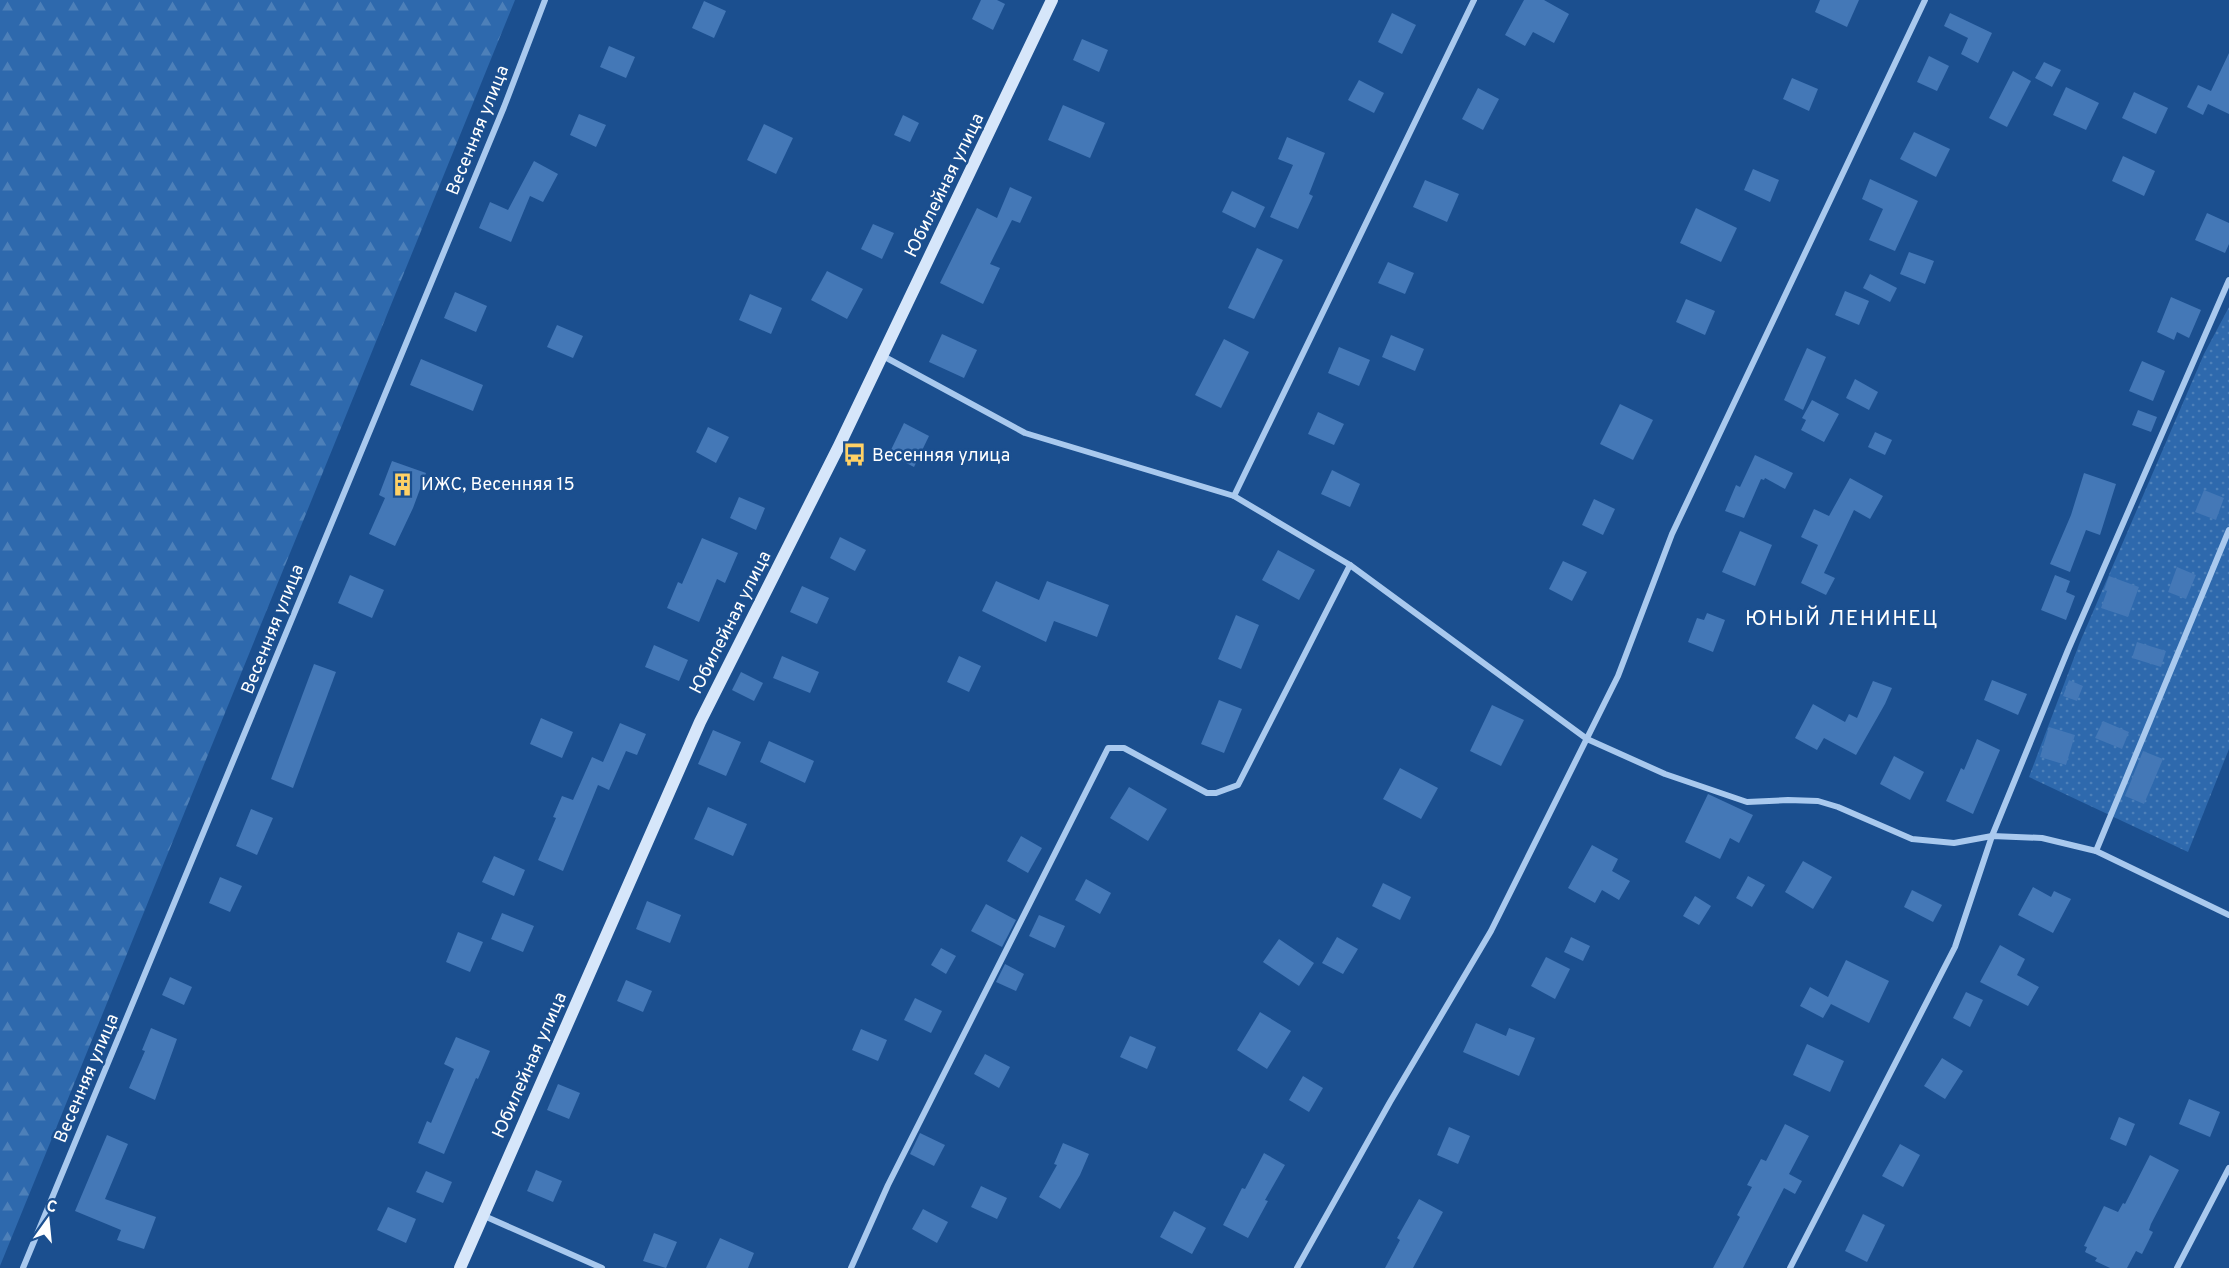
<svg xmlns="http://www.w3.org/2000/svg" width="2229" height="1268" viewBox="0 0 2229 1268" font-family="Overpass,sans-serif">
	<defs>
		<pattern id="forest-firs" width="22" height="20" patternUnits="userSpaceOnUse" patternTransform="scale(1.5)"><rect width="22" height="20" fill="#2e69ad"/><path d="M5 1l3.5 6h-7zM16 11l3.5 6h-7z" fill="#4d80b9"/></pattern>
		<pattern id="garden-dots" width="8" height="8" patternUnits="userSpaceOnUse" patternTransform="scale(1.5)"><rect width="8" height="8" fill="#2e69ad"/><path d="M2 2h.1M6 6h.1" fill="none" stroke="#4d80b9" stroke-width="1.8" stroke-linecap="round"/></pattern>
	</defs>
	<rect width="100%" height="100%" fill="#1b4f8f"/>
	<polygon fill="url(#forest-firs)" points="0,0 515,0 0,1266"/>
	<polygon fill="url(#garden-dots)" points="2229,307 2229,749 2188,852 2029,777 2080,642 2204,354"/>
	<g fill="#4478b7">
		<polygon points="981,0 997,0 1005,4 993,30 972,19"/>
		<polygon points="1524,0 1544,0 1569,14 1554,43 1533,32 1525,46 1505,35"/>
		<polygon points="1820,0 1859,0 1847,27 1815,12"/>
		<polygon points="704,1 726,11 714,38 692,28"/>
		<polygon points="1392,13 1416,25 1402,54 1378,42"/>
		<polygon points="1950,13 1992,33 1978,63 1961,54 1968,38 1944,26"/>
		<polygon points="1082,39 1108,50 1099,72 1073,60"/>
		<polygon points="609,46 635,57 626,78 600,67"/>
		<polygon points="2229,53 2229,114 2208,104 2203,115 2187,107 2198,85 2211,91"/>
		<polygon points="1929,56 1949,66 1937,91 1917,82"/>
		<polygon points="2044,62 2061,70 2052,87 2035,78"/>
		<polygon points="2013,71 2031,81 2007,127 1989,118"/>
		<polygon points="1792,78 1818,89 1809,111 1783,99"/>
		<polygon points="1359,80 1384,93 1374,113 1348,100"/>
		<polygon points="2066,87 2099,103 2086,130 2053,115"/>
		<polygon points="1478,88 1499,99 1483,130 1462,119"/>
		<polygon points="2134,92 2168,108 2156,134 2122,118"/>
		<polygon points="1063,105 1105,123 1090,158 1048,140"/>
		<polygon points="579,114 606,125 596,147 570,135"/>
		<polygon points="903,115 919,123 910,142 894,135"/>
		<polygon points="764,124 793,138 776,174 747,160"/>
		<polygon points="1914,132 1950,149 1936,177 1900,159"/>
		<polygon points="1287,137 1325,153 1309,194 1313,196 1298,229 1270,217 1293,165 1278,159"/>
		<polygon points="2123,156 2155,171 2144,196 2112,181"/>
		<polygon points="534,161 558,174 543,202 530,196 511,242 479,228 490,202 508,210"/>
		<polygon points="1753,169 1779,180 1770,202 1744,190"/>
		<polygon points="1870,179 1918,201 1895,251 1869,240 1883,209 1862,199"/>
		<polygon points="1425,180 1459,194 1447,222 1413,207"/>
		<polygon points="1010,187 1032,197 1020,223 1012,220 990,264 1000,268 983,304 940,283 977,208 997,218"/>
		<polygon points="1232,191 1265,207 1255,228 1222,212"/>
		<polygon points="1696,208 1737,228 1721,262 1680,243"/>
		<polygon points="2207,213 2229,223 2229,244 2225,253 2195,240"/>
		<polygon points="873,224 894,233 882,259 861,249"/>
		<polygon points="1257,248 1283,260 1254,319 1228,308"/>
		<polygon points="1909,252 1934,261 1925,284 1900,274"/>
		<polygon points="1388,262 1414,273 1405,294 1378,283"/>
		<polygon points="827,271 863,289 847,319 811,300"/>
		<polygon points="1870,274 1897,288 1890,302 1863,288"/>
		<polygon points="1845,291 1869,301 1859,325 1835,315"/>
		<polygon points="455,292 487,306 476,332 444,318"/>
		<polygon points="750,294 782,308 771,334 739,320"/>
		<polygon points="2171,297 2201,310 2189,338 2177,332 2174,340 2157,332"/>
		<polygon points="1686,299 1715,311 1705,335 1676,322"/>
		<polygon points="557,325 583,336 573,358 547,347"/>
		<polygon points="942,334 977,350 964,378 929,362"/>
		<polygon points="1391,335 1424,349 1415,371 1382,357"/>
		<polygon points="1224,339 1249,352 1221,408 1195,395"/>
		<polygon points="1339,347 1370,360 1359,386 1328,373"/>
		<polygon points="1807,348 1826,357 1803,410 1784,400"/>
		<polygon points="421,359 483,385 473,411 410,385"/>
		<polygon points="2142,361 2165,371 2153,401 2129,391"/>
		<polygon points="1855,379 1878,392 1869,410 1846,398"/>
		<polygon points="1812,400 1839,414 1824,442 1801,430 1806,420 1802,418"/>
		<polygon points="1620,404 1653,420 1633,460 1600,444"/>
		<polygon points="2138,410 2157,417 2151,432 2132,425"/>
		<polygon points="1318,412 1344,424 1334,445 1308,434"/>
		<polygon points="904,423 929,436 914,467 889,454"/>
		<polygon points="708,427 729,437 716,463 696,452"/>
		<polygon points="1875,432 1892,440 1885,455 1868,447"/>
		<polygon points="1755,455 1793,473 1785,489 1765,478 1764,480 1761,479 1744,518 1725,511 1736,485 1740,487"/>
		<polygon points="392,461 426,473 413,508 395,546 369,534 385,498 379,495"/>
		<polygon points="1332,470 1360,484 1350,507 1321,494"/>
		<polygon points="2084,473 2116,484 2100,535 2086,530 2070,572 2050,564 2071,515"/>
		<polygon points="1850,478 1883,496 1870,519 1854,510 1824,573 1835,578 1826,595 1801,583 1818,545 1801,537 1814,509 1829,516"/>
		<polygon points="2204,490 2224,498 2216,520 2195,512"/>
		<polygon points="739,497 765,508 756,530 730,518"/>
		<polygon points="1594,499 1615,509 1603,535 1582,525"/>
		<polygon points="1740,531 1772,545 1755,586 1722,572"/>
		<polygon points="840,537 866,550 855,571 830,558"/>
		<polygon points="702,538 738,553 725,583 717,579 699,622 667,608 678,582 682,584"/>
		<polygon points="1278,550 1315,570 1299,600 1262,580"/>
		<polygon points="1563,561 1587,572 1572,601 1549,589"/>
		<polygon points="2177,567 2196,575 2186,599 2168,592"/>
		<polygon points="350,575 384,590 372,618 338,603"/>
		<polygon points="2055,575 2070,581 2066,592 2075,596 2066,620 2041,610"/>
		<polygon points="2109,576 2139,587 2128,617 2101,608 2107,591 2104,590"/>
		<polygon points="996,581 1039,600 1047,581 1109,605 1097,637 1054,621 1046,642 982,611"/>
		<polygon points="802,586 829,598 817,624 790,612"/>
		<polygon points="1707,613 1725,620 1713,652 1688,642 1697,618 1704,620"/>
		<polygon points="1236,615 1259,625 1241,669 1218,659"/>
		<polygon points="2137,642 2166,651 2161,667 2132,658"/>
		<polygon points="654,645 688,660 679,681 645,667"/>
		<polygon points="782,656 819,672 810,693 773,678"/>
		<polygon points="959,656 981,666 969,692 947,682"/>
		<polygon points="314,664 336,672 293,788 271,779"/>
		<polygon points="741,672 763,683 754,701 732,690"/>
		<polygon points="1992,680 2027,694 2018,715 1984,700"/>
		<polygon points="2069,680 2083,686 2077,701 2063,696"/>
		<polygon points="1873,681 1892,688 1885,704 1856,755 1824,738 1817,750 1795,738 1813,704 1845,722 1849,714 1857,718"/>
		<polygon points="1219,700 1242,709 1224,753 1201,744"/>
		<polygon points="1492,705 1524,720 1501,766 1470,751"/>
		<polygon points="541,718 573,732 562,758 530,744"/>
		<polygon points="2103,721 2129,732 2122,749 2095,738"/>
		<polygon points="620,723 646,734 637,755 626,751 609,790 598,785 563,871 538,860 556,818 553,817 562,796 573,800 592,757 603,762"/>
		<polygon points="2049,727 2075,735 2066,765 2040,757"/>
		<polygon points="713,730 741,742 726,776 698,764"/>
		<polygon points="1977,739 2000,750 1973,814 1946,801 1961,768 1964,770"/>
		<polygon points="769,741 814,761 805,783 760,762"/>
		<polygon points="2143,751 2163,759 2144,804 2125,796"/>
		<polygon points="1894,756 1924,772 1910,800 1880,784"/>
		<polygon points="1400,768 1438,788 1421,819 1383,799"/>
		<polygon points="1129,787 1167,809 1148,841 1110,818"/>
		<polygon points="1708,794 1753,815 1739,843 1730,838 1720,859 1685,842"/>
		<polygon points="708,807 747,824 733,856 694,839"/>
		<polygon points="251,809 273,818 257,855 236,846"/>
		<polygon points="1021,836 1042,848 1028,873 1007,861"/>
		<polygon points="1592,845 1618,859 1612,871 1630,881 1619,900 1602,890 1595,903 1568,888"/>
		<polygon points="494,856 525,870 514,896 482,882"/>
		<polygon points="1803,861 1832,877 1813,909 1785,892"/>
		<polygon points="1748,876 1765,885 1752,907 1736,898"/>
		<polygon points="220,877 242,886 230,912 209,903"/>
		<polygon points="1086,879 1111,893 1100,914 1075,900"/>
		<polygon points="1383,883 1411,897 1400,920 1372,906"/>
		<polygon points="2033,887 2051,897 2054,891 2071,899 2053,933 2018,915"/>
		<polygon points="1912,890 1942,905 1933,922 1904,907"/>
		<polygon points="1695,896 1711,906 1699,925 1683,916"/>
		<polygon points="647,901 681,915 670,943 636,929"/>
		<polygon points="986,904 1016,920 1002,947 971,931"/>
		<polygon points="502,913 534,926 523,952 491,939"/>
		<polygon points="1039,915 1065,926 1055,948 1029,936"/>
		<polygon points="458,932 483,942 470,972 446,962"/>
		<polygon points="1337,937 1358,949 1343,974 1322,963"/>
		<polygon points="1571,937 1590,946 1583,961 1564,952"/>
		<polygon points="1279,939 1314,963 1299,986 1263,962"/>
		<polygon points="2000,945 2025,959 2017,975 2039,987 2028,1006 1980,982"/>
		<polygon points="941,948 956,956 946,974 931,965"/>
		<polygon points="1546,957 1570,969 1555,999 1531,986"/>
		<polygon points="1846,960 1889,981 1869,1023 1831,1004 1823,1018 1800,1006 1810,987 1828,997"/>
		<polygon points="1005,964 1024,974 1016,991 996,982"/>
		<polygon points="170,977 192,987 184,1005 162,995"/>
		<polygon points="626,980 652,991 643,1012 617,1001"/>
		<polygon points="1966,992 1983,1000 1970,1027 1953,1018"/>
		<polygon points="915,998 942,1011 931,1033 904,1020"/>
		<polygon points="1260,1012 1291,1031 1267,1069 1237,1050"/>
		<polygon points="1476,1023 1506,1036 1509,1028 1535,1038 1519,1076 1463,1052"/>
		<polygon points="151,1028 177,1039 155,1100 129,1088 145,1051 142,1050"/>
		<polygon points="861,1029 887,1040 878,1061 852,1050"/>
		<polygon points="1130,1036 1156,1047 1147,1069 1120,1057"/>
		<polygon points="456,1037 490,1051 478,1079 476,1078 444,1154 418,1143 427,1121 431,1123 454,1069 444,1064"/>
		<polygon points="1807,1044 1844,1061 1830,1092 1793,1075"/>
		<polygon points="985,1054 1010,1067 999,1088 974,1074"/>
		<polygon points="1942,1058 1963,1071 1945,1099 1924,1086"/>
		<polygon points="1303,1076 1323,1088 1309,1112 1289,1100"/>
		<polygon points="558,1084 580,1093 569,1119 547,1110"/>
		<polygon points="2189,1099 2220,1112 2210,1137 2179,1124"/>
		<polygon points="2119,1117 2135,1124 2126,1146 2110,1139"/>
		<polygon points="1785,1124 1809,1136 1789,1174 1802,1181 1795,1194 1784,1188 1743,1268 1713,1268 1740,1217 1737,1215 1752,1187 1747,1185 1761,1159 1766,1161"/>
		<polygon points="1449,1127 1470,1136 1458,1164 1437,1155"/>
		<polygon points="920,1133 945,1145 934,1166 910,1154"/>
		<polygon points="107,1135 128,1144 105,1199 156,1217 144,1249 117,1240 121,1230 75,1211"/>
		<polygon points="1063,1143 1089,1154 1080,1175 1060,1209 1039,1197 1057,1165 1054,1164"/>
		<polygon points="1900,1144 1920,1155 1903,1187 1882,1176"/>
		<polygon points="1264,1153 1285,1165 1265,1200 1268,1201 1248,1238 1223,1225 1242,1188 1245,1189"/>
		<polygon points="2150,1155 2179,1170 2151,1224 2149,1230 2153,1232 2142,1254 2136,1251 2127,1268 2110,1268 2095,1261 2097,1258 2085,1252 2087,1247 2084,1246 2104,1206 2118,1212 2123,1203 2125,1204"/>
		<polygon points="536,1170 562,1181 553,1202 527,1191"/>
		<polygon points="426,1171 452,1182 443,1203 416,1192"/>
		<polygon points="981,1186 1007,1198 997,1219 971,1207"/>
		<polygon points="1419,1199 1443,1212 1413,1268 1385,1268 1400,1240 1397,1238"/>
		<polygon points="388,1207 416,1219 406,1243 377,1230"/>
		<polygon points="923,1209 948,1222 937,1243 912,1229"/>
		<polygon points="1174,1211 1206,1228 1192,1254 1160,1237"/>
		<polygon points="1863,1214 1885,1225 1867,1262 1845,1251"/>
		<polygon points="654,1233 677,1242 666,1268 643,1261"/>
		<polygon points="720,1238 754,1253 748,1268 706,1268"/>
	</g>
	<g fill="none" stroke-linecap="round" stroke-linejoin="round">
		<g stroke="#a9c9ee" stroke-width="6">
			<polyline points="883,356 1025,433 1234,496 1350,565 1587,739 1665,774 1747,802 1788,800 1818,801 1838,807 1912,839 1954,843 1992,836 2042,838 2096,851 2229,915"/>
			<polyline points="1234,496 1474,0"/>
			<polyline points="2096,851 2229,530"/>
			<polyline points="482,1215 602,1268"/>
			<polyline points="23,1268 504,107 545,0"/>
			<polyline points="851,1268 888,1185 1108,748 1124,748 1207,793 1216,793 1238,785 1350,565"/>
			<polyline points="1297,1268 1390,1102 1491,931 1618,676 1672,534 1925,0"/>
			<polyline points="1790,1268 1955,947 1992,836 2068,650 2229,280"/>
			<polyline points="2177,1268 2229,1168"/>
		</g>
		<polyline stroke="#d6e6fa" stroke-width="12" points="460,1268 700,722 839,446 1052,0"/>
	</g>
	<defs>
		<symbol id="bus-bare" viewBox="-9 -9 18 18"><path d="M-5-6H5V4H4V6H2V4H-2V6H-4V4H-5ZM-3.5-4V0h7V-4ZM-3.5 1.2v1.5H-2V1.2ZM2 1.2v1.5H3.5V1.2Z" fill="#ffd166" stroke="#1b4f8f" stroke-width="2.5" paint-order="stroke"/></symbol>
		<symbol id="building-bare" viewBox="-9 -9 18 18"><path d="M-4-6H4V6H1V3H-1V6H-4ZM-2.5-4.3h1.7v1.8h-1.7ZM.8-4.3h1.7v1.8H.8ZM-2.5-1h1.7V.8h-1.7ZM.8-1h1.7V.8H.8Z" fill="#ffd166" stroke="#1b4f8f" stroke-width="2.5" paint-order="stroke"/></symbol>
	</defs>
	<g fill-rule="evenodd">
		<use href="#bus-bare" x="838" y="438" width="33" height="33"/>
		<use href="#building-bare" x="386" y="468" width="33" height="33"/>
	</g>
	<g text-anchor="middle" stroke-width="5" stroke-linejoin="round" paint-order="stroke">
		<g font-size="18" fill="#fff" stroke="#1b4f8f">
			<text transform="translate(477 130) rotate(-68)" y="6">Весенняя улица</text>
			<text transform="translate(944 185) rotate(-64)" y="6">Юбилейная улица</text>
			<text transform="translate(730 622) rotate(-63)" y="6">Юбилейная улица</text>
			<text transform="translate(272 629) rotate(-68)" y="6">Весенняя улица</text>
			<text transform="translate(529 1065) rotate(-66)" y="6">Юбилейная улица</text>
			<text transform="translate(86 1078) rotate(-67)" y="6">Весенняя улица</text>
		</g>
		<g font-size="18" fill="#fff" stroke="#1b4f8f" text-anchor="start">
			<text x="872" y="461">Весенняя улица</text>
			<text x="421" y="490">ИЖС, Весенняя 15</text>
		</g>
		<g font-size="21" letter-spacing="1.5" fill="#fff" stroke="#1b4f8f">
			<text x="1842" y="625">ЮНЫЙ ЛЕНИНЕЦ</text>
		</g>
	</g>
	<g transform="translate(48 1220) rotate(15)" stroke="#1b4f8f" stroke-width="4.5" paint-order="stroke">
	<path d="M0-4.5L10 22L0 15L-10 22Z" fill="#ffffff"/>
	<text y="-9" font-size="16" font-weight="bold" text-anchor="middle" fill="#ffffff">С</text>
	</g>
</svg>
